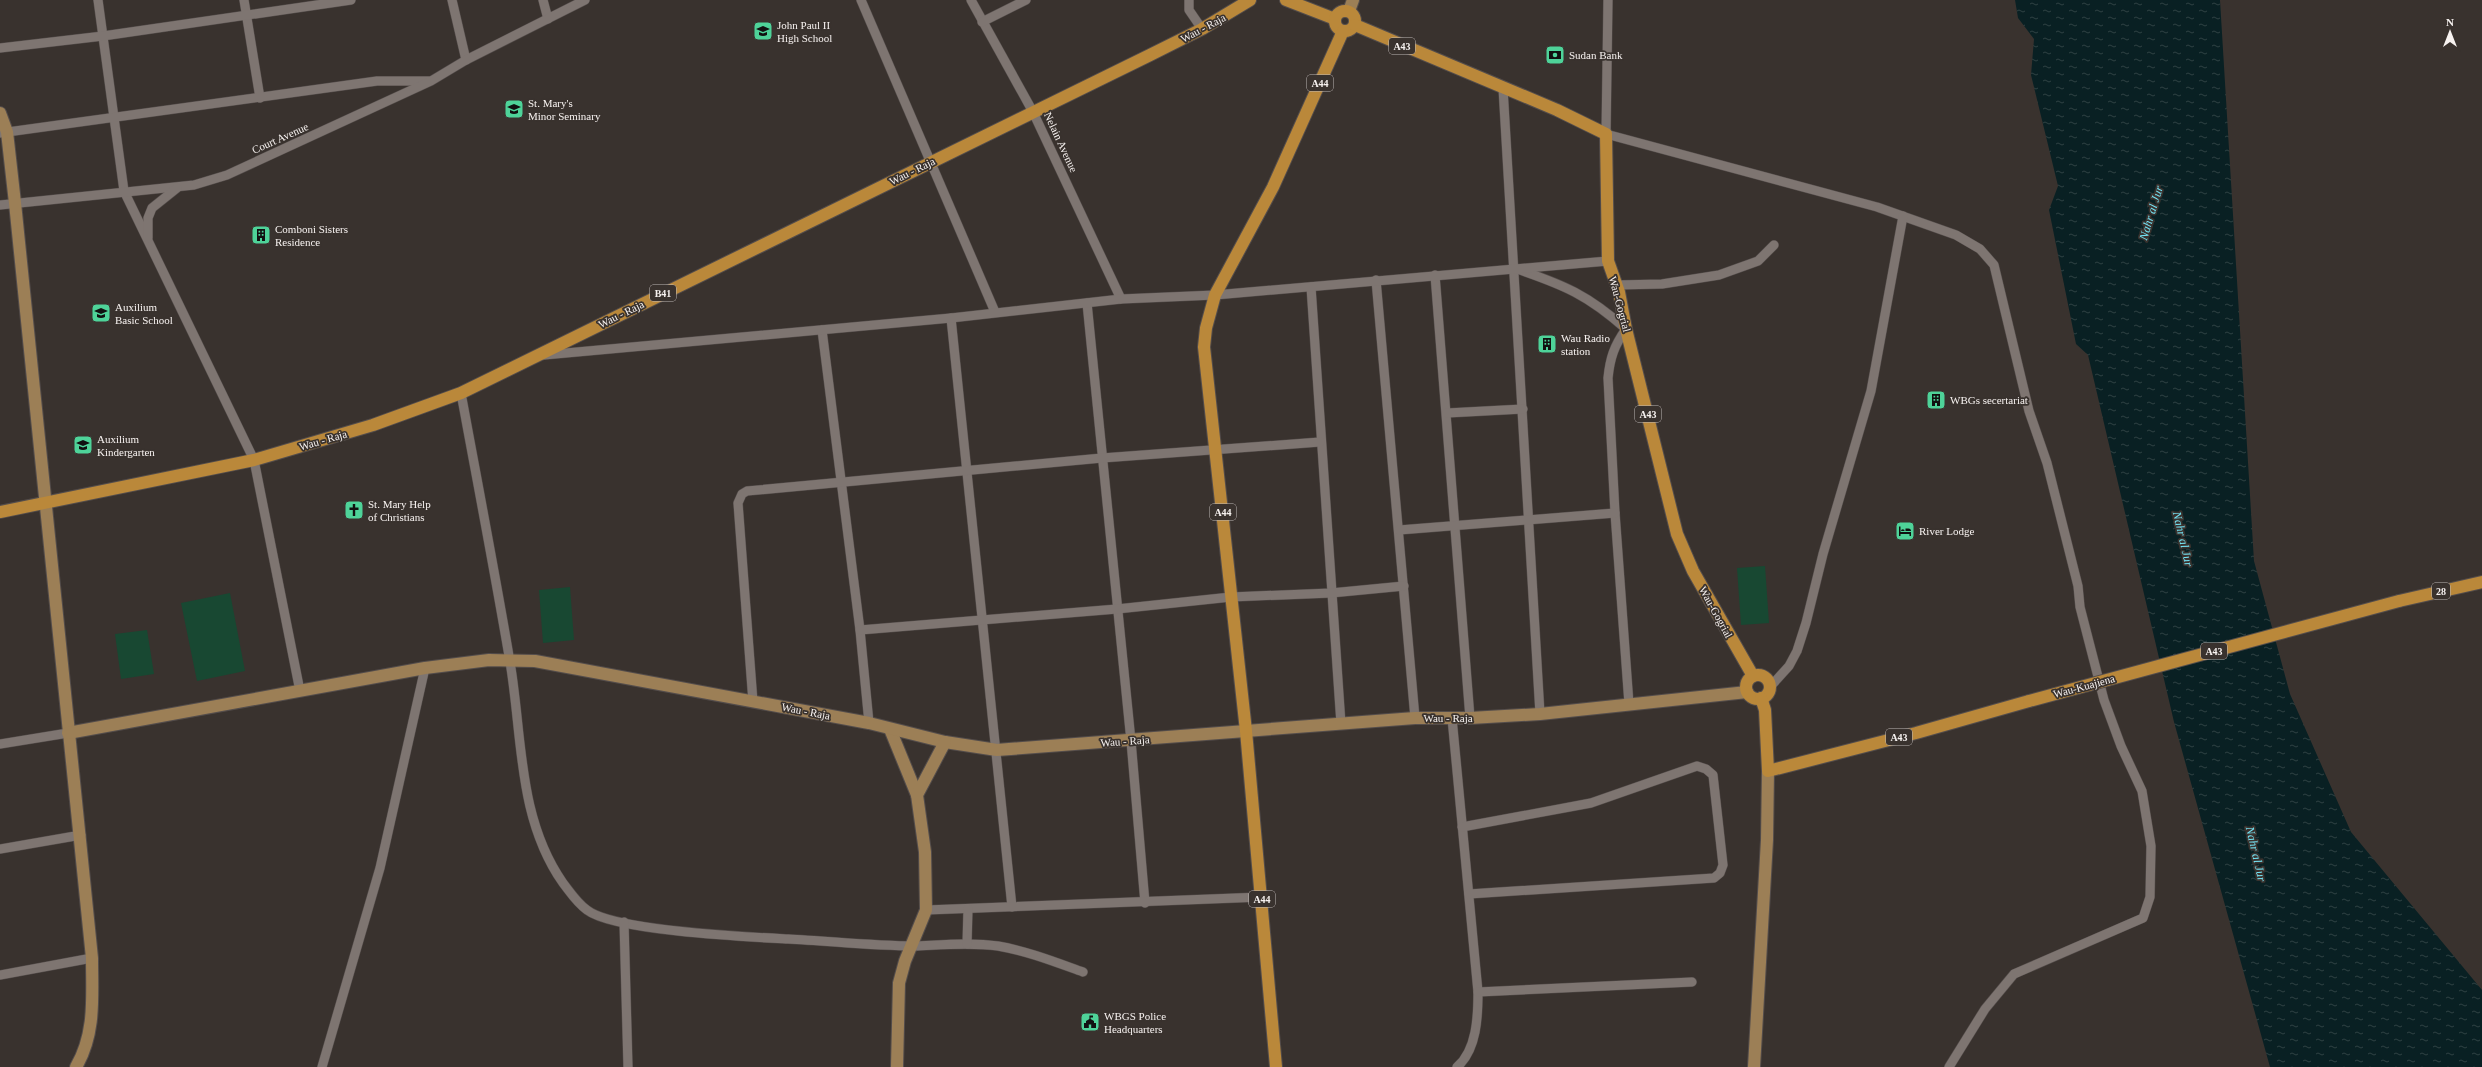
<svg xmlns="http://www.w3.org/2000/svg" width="2482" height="1067" viewBox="0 0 2482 1067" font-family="'Times New Roman',serif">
	<defs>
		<pattern id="water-ripples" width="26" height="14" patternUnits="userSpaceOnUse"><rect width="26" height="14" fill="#092023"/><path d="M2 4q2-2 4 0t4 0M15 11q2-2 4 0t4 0" fill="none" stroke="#2e4143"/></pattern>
	</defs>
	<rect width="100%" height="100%" fill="#39322e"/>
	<g fill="#184832">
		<polygon points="1765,566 1769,623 1741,625 1737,568"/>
		<polygon points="570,587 574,640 543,643 539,590"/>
		<polygon points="230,593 245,671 197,681 181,603"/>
		<polygon points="147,630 154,674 121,679 115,634"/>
	</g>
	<polygon fill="url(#water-ripples)" points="2015,0 2220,0 2254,561 2290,694 2351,832 2482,990 2482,1067 2270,1067 2174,722 2088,355 2076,344 2049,210 2058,186 2031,75 2034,39 2018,18"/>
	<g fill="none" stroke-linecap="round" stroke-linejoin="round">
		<defs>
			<g id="street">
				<polyline points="98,0 124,191 254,460 300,691"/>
				<polyline points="244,0 260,98"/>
				<polyline points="452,0 466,60"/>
				<polyline points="543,0 548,19"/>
				<polyline points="861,0 995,312"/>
				<polyline points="971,0 1033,112 1121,299"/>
				<polyline points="1189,0 1189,10 1202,29"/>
				<polyline points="1608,0 1606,134 1877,207 1956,235 1980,249 1994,265 2029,411 2047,463 2078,586 2080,607 2104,700 2121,746 2142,791 2151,846 2150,897 2143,918 2014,974 1985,1009 1949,1067"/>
				<polyline points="982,22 1026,0"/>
				<polyline points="0,48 103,36 351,0"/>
				<polyline points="1503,88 1540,714"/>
				<polyline points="0,133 377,81 429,81"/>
				<polyline points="0,205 194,185 227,175 431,81 466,60 585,0"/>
				<polyline points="148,238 148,218 152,208 177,188"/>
				<path d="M1517,269c47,16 71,26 109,60 -12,17 -16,29 -18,49l7,135 14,191"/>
				<polyline points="1435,275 1470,718"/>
				<polyline points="1376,280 1415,718"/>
				<polyline points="1617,285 1662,284 1719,275 1758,261 1774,245"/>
				<polyline points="1311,287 1341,724"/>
				<polyline points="1087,303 1131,741 1145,903"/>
				<polyline points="951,318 1012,907"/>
				<polyline points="822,330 860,630 869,723"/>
				<polyline points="544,355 951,318 1121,299 1215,295 1608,261"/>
				<path d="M461,393c16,87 33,175 48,263 14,76 7,160 54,227 7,9 14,20 24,27 27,21 162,27 201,29 42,2 84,7 126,7 27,-1 56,-4 84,0 29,5 57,16 85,26"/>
				<polyline points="1447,413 1523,409"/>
				<polyline points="1399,530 1615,513"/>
				<polyline points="860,630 1117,609 1231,597 1331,593 1404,586"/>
				<polyline points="1770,687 1789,666 1797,651 1806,623 1823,554 1871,391 1903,216"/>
				<polyline points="753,702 738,503 742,494 747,491 1102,458 1320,442"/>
				<path d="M1452,718l26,274c0,24 -1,58 -21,75"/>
				<polyline points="0,744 68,733"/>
				<polyline points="1462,827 1591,803 1697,766 1706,769 1713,775 1723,865 1720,873 1714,878 1469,894"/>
				<polyline points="0,849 81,835"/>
				<polyline points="926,910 1262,897"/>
				<polyline points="624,922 628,1067"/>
				<polyline points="967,944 968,909"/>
				<polyline points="0,975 92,958"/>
				<polyline points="1478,992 1692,982"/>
				<polyline points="322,1067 380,868 425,668"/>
			</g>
			<g id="secondary">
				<polyline points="1349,11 1353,0"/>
				<path d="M0,113l7,19 8,71 77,755c0,38 4,75 -16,109"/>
				<polyline points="890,729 917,795"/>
				<polyline points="68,733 425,668 489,660 535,661 869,723 945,742 997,750 1415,718 1470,718 1540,714 1747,692"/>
				<polyline points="897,1067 899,983 905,961 926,910 925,852 917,795 945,742"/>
				<polyline points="1754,1067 1767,840 1768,771"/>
			</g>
			<g id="primary">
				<polyline points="1286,0 1335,19"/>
				<circle cx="1345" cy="21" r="10"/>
				<polyline points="1355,25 1557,110 1606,134 1608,261 1619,292 1626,329 1677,534 1693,571 1753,676"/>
				<polyline points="0,512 254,460 373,425 461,393 1150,55 1202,29 1250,0"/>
				<polyline points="2399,601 2482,582"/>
				<circle cx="1758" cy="687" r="12"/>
				<polyline points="1761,698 1765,710 1768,771 1916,733 2029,701"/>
				<polyline points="1276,1067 1246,731 1204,347 1206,328 1215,295 1273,187 1343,31"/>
			</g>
		</defs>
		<use href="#street" stroke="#544d4b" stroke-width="10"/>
		<use href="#secondary" stroke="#544d4b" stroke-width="14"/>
		<use href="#primary" stroke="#544d4b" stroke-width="14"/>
		<use href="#street" stroke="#7e7571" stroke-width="9"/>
		<use href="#secondary" stroke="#9c7f56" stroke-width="12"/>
		<use href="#primary" stroke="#ba883a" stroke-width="12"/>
		<defs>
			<polyline id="primary-bridge" points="2029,701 2399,601"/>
		</defs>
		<use href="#primary-bridge" stroke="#544d4b" stroke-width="14" stroke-linecap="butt"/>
		<use href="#primary-bridge" stroke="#ba883a" stroke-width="12"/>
	</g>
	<defs>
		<symbol id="school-square" viewBox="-11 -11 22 22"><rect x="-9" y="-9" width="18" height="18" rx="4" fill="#4ed399" stroke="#39322e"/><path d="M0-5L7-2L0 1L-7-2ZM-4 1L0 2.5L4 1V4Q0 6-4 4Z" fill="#111"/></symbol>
		<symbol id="bank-square" viewBox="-11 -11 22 22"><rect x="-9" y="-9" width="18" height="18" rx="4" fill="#4ed399" stroke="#39322e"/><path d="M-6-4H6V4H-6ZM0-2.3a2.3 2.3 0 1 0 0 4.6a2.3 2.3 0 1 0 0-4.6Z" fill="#111"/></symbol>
		<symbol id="university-square" viewBox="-11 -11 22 22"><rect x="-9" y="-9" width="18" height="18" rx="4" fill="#4ed399" stroke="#39322e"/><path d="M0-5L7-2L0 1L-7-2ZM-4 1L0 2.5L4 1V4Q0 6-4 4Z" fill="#111"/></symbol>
		<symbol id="building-square" viewBox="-11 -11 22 22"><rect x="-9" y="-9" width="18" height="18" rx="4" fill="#4ed399" stroke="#39322e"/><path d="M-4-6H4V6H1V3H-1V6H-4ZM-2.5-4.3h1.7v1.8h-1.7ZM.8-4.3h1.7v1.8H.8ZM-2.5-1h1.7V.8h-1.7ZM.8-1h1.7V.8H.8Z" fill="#111"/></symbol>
		<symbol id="church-square" viewBox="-11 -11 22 22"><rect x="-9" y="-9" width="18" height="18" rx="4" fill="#4ed399" stroke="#39322e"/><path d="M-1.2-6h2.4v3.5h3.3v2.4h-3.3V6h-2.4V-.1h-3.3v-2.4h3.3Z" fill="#111"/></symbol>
		<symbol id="hotel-square" viewBox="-11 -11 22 22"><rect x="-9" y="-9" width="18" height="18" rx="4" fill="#4ed399" stroke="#39322e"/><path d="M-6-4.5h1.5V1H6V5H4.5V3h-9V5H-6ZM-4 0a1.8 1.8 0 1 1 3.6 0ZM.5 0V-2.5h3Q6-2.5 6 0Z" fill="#111"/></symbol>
		<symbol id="civic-square" viewBox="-11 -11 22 22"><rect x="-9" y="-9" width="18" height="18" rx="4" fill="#4ed399" stroke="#39322e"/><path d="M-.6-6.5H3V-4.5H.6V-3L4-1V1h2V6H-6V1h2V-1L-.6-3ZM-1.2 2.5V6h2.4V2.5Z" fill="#111"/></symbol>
	</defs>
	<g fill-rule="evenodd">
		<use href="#school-square" x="752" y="20" width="22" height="22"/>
		<use href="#bank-square" x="1544" y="44" width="22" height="22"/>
		<use href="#university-square" x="503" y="98" width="22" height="22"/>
		<use href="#building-square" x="250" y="224" width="22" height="22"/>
		<use href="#university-square" x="90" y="302" width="22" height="22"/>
		<use href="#building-square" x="1536" y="333" width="22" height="22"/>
		<use href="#building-square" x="1925" y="389" width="22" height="22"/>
		<use href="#school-square" x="72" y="434" width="22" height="22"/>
		<use href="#church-square" x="343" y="499" width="22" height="22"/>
		<use href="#hotel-square" x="1894" y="520" width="22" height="22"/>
		<use href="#civic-square" x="1079" y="1011" width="22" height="22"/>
	</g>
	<g text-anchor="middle" stroke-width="3.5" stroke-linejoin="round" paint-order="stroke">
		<g fill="#39322e" stroke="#beb8b6" stroke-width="1">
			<rect x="1389" y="38" width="26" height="16" rx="3"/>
			<rect x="1307" y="75" width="26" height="16" rx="3"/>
			<rect x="650" y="285" width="26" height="16" rx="3"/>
			<rect x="1635" y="406" width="26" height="16" rx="3"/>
			<rect x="1210" y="504" width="26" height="16" rx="3"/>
			<rect x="2432" y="583" width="18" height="16" rx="3"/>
			<rect x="2201" y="643" width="26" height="16" rx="3"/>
			<rect x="1886" y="729" width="26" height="16" rx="3"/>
			<rect x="1249" y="891" width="26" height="16" rx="3"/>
		</g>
		<g font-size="10" font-weight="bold" fill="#f7f2f0">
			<text x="1402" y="50">A43</text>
			<text x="1320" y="87">A44</text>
			<text x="663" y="297">B41</text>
			<text x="1648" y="418">A43</text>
			<text x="1223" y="516">A44</text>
			<text x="2441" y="595">28</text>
			<text x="2214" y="655">A43</text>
			<text x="1899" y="741">A43</text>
			<text x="1262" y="903">A44</text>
		</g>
		<g font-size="11" fill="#f7f2f0" stroke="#39322e" text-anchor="start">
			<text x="777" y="29">John Paul II<tspan x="777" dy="13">High School</tspan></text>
			<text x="1569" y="59">Sudan Bank</text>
			<text x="528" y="107">St. Mary's<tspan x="528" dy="13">Minor Seminary</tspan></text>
			<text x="275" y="233">Comboni Sisters<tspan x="275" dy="13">Residence</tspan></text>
			<text x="115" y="311">Auxilium<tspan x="115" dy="13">Basic School</tspan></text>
			<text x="1561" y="342">Wau Radio<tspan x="1561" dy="13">station</tspan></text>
			<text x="1950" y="404">WBGs secertariat</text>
			<text x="97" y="443">Auxilium<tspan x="97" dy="13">Kindergarten</tspan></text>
			<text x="368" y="508">St. Mary Help<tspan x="368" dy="13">of Christians</tspan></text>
			<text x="1919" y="535">River Lodge</text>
			<text x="1104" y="1020">WBGS Police<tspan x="1104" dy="13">Headquarters</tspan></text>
		</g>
		<g font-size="11" fill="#f7f2f0" stroke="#39322e">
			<text transform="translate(1203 28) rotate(-28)" y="4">Wau - Raja</text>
			<text transform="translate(280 138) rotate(-24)" y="4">Court Avenue</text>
			<text transform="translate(1061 142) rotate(65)" y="4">Nelain Avenue</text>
			<text transform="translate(912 171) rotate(-26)" y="4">Wau - Raja</text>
			<text transform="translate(1620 304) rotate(75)" y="4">Wau-Gogrial</text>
			<text transform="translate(621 314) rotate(-26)" y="4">Wau - Raja</text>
			<text transform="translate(323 440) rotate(-16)" y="4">Wau - Raja</text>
			<text transform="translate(1716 612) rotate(61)" y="4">Wau-Gogrial</text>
			<text transform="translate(2084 686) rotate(-15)" y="4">Wau-Kuajiena</text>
			<text transform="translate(806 711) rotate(11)" y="4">Wau - Raja</text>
			<text x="1448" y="722">Wau - Raja</text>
			<text transform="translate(1125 741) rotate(-4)" y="4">Wau - Raja</text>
		</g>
		<g font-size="12" font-style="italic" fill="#74e3f4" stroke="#39322e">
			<text transform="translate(2151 213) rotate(-73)" y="4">Nahr al Jur</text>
			<text transform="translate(2183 539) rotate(77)" y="4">Nahr al Jur</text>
			<text transform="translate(2256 854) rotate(77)" y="4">Nahr al Jur</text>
		</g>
	</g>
	<g transform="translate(2450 32)" stroke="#39322e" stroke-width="3" paint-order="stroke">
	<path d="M0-3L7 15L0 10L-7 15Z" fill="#f7f2f0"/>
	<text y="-6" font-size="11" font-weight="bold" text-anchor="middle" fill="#f7f2f0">N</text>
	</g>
</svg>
